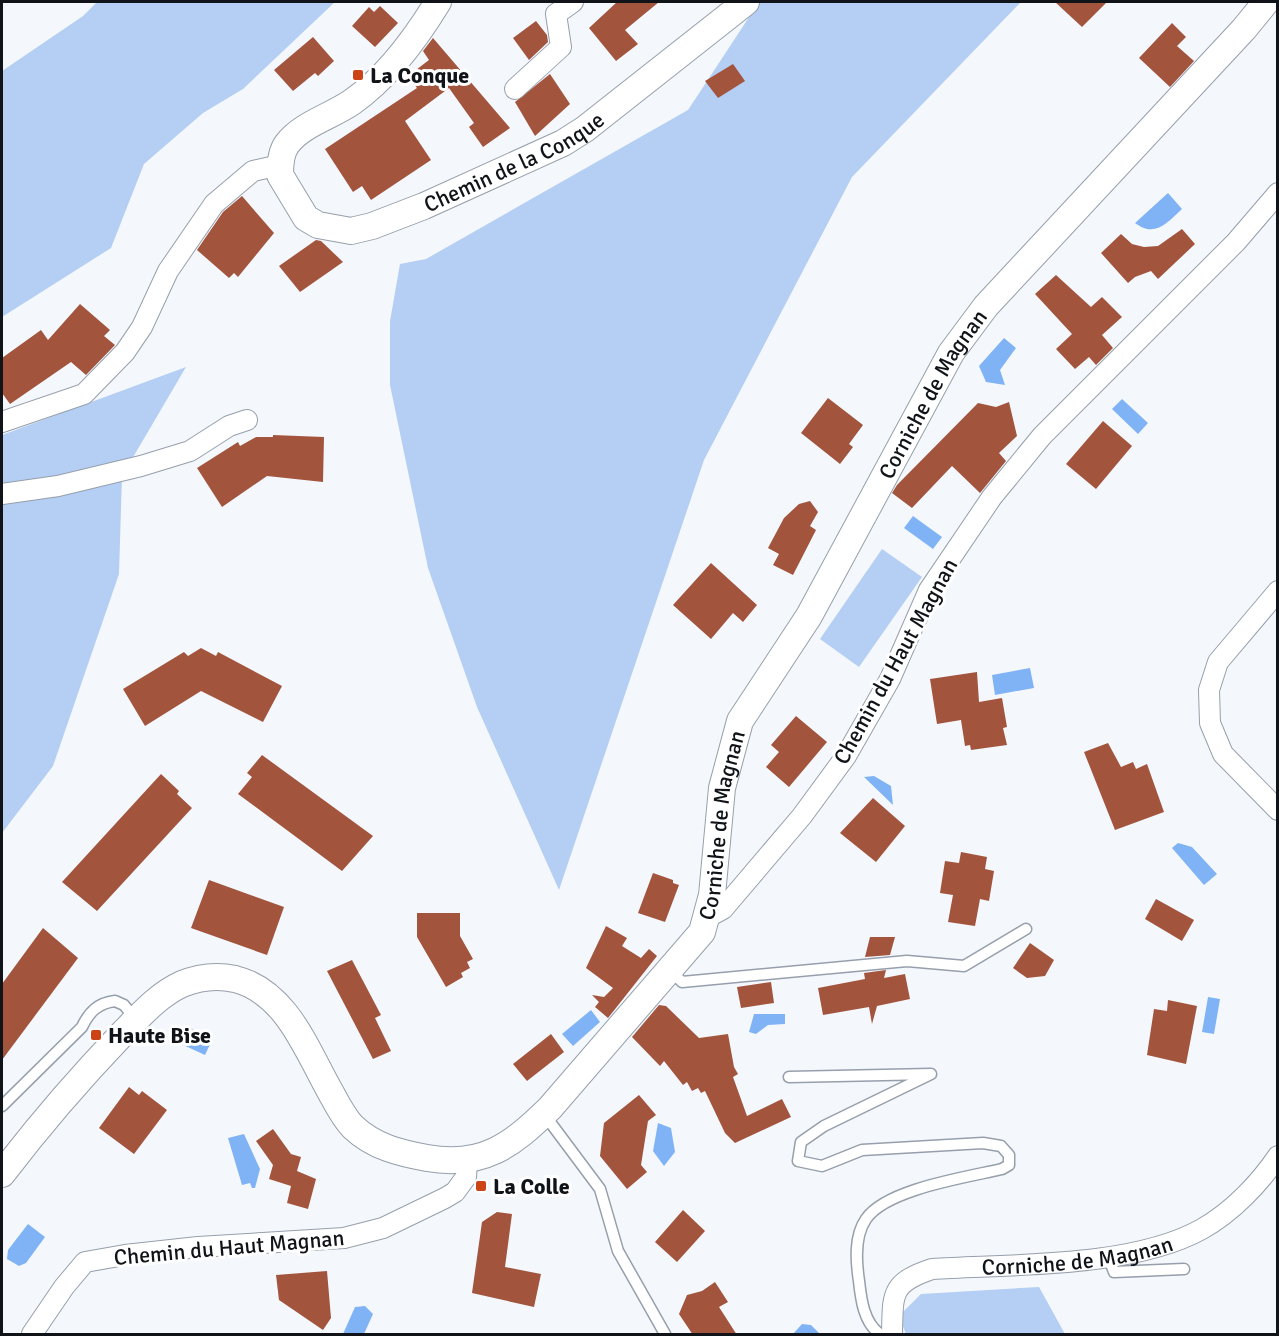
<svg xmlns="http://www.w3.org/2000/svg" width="1279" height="1336" viewBox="0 0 1279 1336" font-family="Signika,sans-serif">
	<rect width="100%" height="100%" fill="#f4f8fd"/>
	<g fill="#b4cff3">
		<polygon points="97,2 335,2 243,89 203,113 144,164 111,248 2,317 2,71 83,16"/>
		<polygon points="759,2 1021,2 852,177 704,460 559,890 477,707 428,568 390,385 390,321 400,264 426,259 688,110"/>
		<polygon points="186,367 122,476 119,574 53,766 2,833 2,435"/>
		<polygon points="882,549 922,577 859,667 820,639"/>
		<polygon points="1039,1287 1065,1334 906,1334 899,1316 921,1294"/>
	</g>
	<g fill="#80b3f5">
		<path d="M1168,193l14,16c-15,14 -27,29 -47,14z"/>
		<polygon points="1004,338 1016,348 1000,370 1005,385 986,382 979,366"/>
		<polygon points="1122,399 1148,423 1138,434 1112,409"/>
		<polygon points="913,516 942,537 933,549 904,528"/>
		<polygon points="1030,668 1034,688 995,695 992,675"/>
		<polygon points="874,776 891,786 893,805 864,777"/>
		<polygon points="1178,843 1192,847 1217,874 1204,885 1172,848"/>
		<polygon points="1208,997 1220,999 1214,1034 1202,1032"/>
		<polygon points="591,1010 600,1022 573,1046 562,1034"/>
		<polygon points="754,1014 785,1014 785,1024 768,1025 756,1034 749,1032"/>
		<polygon points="188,1027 213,1038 205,1055 181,1044"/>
		<polygon points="658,1123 671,1128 675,1152 664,1166 653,1151"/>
		<polygon points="244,1134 260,1169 255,1188 252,1188 250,1183 242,1185 228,1138"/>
		<polygon points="28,1224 45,1237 26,1263 19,1266 7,1259 8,1250"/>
		<polygon points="365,1306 373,1314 364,1334 343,1334 355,1307"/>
		<polygon points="802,1324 811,1325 820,1334 793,1334"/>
	</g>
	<g fill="#a2543d">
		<polygon points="617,2 659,2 625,30 638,44 616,61 589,28"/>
		<polygon points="1055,2 1107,2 1082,27"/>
		<polygon points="380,6 398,23 375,47 352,26 369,7 374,12"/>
		<polygon points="536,21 547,35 548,42 529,60 513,38"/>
		<polygon points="1172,23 1186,37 1177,46 1194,61 1170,87 1139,58"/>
		<polygon points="313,37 334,61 318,76 315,73 293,91 274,70"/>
		<polygon points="433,38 510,128 483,147 469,127 474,123 449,88 405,121 431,160 371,200 362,186 353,192 325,149 417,88 408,76 429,60 423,51"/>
		<polygon points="733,64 745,81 718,98 705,81"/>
		<polygon points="550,74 570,104 535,136 515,102"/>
		<polygon points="242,196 274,233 238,277 234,273 229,278 197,250 223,212"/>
		<polygon points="1182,229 1195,244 1158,279 1151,271 1135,277 1128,283 1101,253 1121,234 1132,244 1144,247 1158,246"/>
		<polygon points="316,240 321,241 343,262 300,292 279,266"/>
		<polygon points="1056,275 1091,307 1102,297 1122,317 1102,335 1113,348 1096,365 1089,357 1075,369 1056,349 1072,334 1035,294"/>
		<polygon points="80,304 110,330 104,336 115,345 86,375 71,362 10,404 2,393 2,358 41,330 48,340"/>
		<polygon points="828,398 863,425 849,444 853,447 840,464 801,433"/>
		<polygon points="1009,402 1017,436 999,453 1006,461 980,493 952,466 912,508 892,493 897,485 978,403 996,407"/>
		<polygon points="1103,421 1132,446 1096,489 1066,464"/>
		<polygon points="273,435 324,437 323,482 267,476 222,507 197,468 238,442 240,446 256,437 273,437"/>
		<polygon points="810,501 818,512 810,526 816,530 793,575 773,565 779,554 768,548 784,518 799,504"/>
		<polygon points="711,563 757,605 743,622 733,613 711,639 673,605"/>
		<polygon points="201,648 216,656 218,652 282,686 263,722 201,691 145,726 123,689 184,652 188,656"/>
		<polygon points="977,672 979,702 1002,698 1007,727 1003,728 1007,745 971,750 970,745 965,746 961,720 937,724 930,679"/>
		<polygon points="796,716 827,742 789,787 766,767 779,752 771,745"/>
		<polygon points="1108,743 1121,767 1133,762 1136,769 1147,764 1164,812 1115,830 1084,752"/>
		<polygon points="262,755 373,836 342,871 238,794 252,777 247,773"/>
		<polygon points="161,774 179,791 177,794 192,808 97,911 62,882"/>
		<polygon points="873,798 905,826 876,862 840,833"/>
		<polygon points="961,852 987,857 985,869 994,871 989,901 980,899 975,926 948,922 953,895 940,893 945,861 959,863"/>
		<polygon points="653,873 673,880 673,883 679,885 665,922 638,913"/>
		<polygon points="209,880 284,907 267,955 191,928"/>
		<polygon points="1156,899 1194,920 1182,941 1145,919"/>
		<polygon points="417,913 460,913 460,936 473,959 467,962 470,968 461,973 463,977 446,987 417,937"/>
		<polygon points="606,926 627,938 622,946 641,958 649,949 657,956 608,1018 595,1007 599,1002 592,995 604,997 613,988 586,968"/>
		<polygon points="43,928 78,958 2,1060 2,984"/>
		<polygon points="870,937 895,937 890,955 865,957"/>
		<polygon points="1030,943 1054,960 1045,976 1027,978 1013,968"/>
		<polygon points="352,960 381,1015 375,1018 391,1051 373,1059 327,971"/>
		<polygon points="886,970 884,978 905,974 910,999 877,1006 872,1024 869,1007 823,1015 818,988 865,979 864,973"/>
		<polygon points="771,982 774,1003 741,1008 737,987"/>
		<polygon points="1168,1000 1197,1006 1186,1064 1147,1055 1154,1009 1167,1011"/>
		<polygon points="659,1005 666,1006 699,1038 728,1034 734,1067 738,1074 733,1077 747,1116 782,1099 791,1117 735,1143 725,1133 705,1091 701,1093 698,1088 692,1091 687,1082 683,1085 664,1061 660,1066 632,1037"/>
		<polygon points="551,1034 564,1052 527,1081 513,1064"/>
		<polygon points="129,1087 139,1095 142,1091 167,1110 134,1154 99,1128"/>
		<polygon points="639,1095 656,1115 648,1121 641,1165 647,1172 627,1189 600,1156 604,1123"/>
		<polygon points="273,1129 291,1154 301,1157 297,1171 316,1179 308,1209 287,1203 291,1186 269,1179 273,1165 256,1141"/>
		<polygon points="683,1210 705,1231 677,1262 655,1242"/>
		<polygon points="497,1212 512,1214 505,1267 541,1274 534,1307 472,1293 482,1222"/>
		<polygon points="327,1271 331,1318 323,1330 279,1300 276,1275"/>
		<polygon points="715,1282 728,1302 719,1307 737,1335 693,1335 679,1314 687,1295 702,1291"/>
	</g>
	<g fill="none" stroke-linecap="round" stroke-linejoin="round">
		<defs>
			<g id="service">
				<polyline points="670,970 682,982 907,961 964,966 1026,929"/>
				<path d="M789,1077l142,-3 -107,52 -23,16 -3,19 24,5 40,-16 121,-7 18,3 8,9v10l-7,4c-34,8 -116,20 -136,50 -12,17 -10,42 -7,62 2,19 5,42 21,53"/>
				<path d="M2,1106l80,-79c7,-15 16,-24 33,-26l9,4 12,15"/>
				<polyline points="544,1114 600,1189 618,1251 665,1334"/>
				<polyline points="1108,1256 1114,1272 1184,1269"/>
			</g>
			<g id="minor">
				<polyline points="515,89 561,47 556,14 573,2"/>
				<polyline points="2,422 84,394 125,352 142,327 168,271 214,204 253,171 280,165"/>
				<polyline points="2,494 58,486 141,466 190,451 229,426 247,420"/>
				<polyline points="1278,591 1218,662 1209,690 1210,723 1223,754 1278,810"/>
				<polyline points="708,917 723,909 802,816 846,756 890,679 929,590 992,497 1042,436 1236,242 1278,193"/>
				<polyline points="32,1334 64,1287 85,1262 125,1255 198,1247 344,1238 383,1228 445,1198 455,1192 466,1177 467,1161"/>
				<path id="s1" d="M892,1334c1,-40 -2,-51 40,-65 80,-5 200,-1 270,-40 30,-17 57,-45 76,-73"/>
			</g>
			<g id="tertiary">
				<path id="s2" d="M438,2c-22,36 -50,75 -86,100 -20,14 -50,22 -65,42 -6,8 -7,21 -7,31l26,43 12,7 33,6 21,-5 52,-20 139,-63 22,-14 161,-127"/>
				<path id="s3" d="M2,1174c38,-50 78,-96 121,-141 18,-18 35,-38 59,-49 17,-7 35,-9 53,-5 52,13 72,72 96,114 6,11 13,25 22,34 21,20 47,26 74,31 56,10 85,-13 123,-50l152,-176 10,-37 10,-107 18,-67 69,-105 142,-263 35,-47 258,-277 22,-27"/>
			</g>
		</defs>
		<use href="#service" stroke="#969fab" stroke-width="13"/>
		<use href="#minor" stroke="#969fab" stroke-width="22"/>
		<use href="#tertiary" stroke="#969fab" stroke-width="28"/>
		<use href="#service" stroke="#fff" stroke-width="10"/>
		<use href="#minor" stroke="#fff" stroke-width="20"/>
		<use href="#tertiary" stroke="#fff" stroke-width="26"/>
	</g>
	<g fill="#cc4416" stroke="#fff" stroke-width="2">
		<rect x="352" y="69" width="12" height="12" rx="3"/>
		<rect x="90" y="1029" width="12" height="12" rx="3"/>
		<rect x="475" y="1180" width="12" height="12" rx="3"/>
	</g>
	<g text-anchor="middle" stroke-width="6" stroke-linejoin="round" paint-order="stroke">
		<g font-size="22" font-weight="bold" fill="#101318" stroke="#fff" text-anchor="start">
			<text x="370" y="83">La Conque</text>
			<text x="108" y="1043">Haute Bise</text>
			<text x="493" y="1194">La Colle</text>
		</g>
		<g font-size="22" fill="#101318" stroke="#fff">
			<text dy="8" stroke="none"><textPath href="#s2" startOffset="518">Chemin de la Conque</textPath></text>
			<text dy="8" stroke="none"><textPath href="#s3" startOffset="1560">Corniche de Magnan</textPath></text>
			<text transform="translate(895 661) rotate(-61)" y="8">Chemin du Haut Magnan</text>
			<text dy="8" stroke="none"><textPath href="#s3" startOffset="1074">Corniche de Magnan</textPath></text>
			<text transform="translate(229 1247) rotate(-5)" y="8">Chemin du Haut Magnan</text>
			<text dy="8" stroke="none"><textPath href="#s1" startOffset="232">Corniche de Magnan</textPath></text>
		</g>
	</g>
	<rect width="1279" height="1336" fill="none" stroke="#101318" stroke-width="6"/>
</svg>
